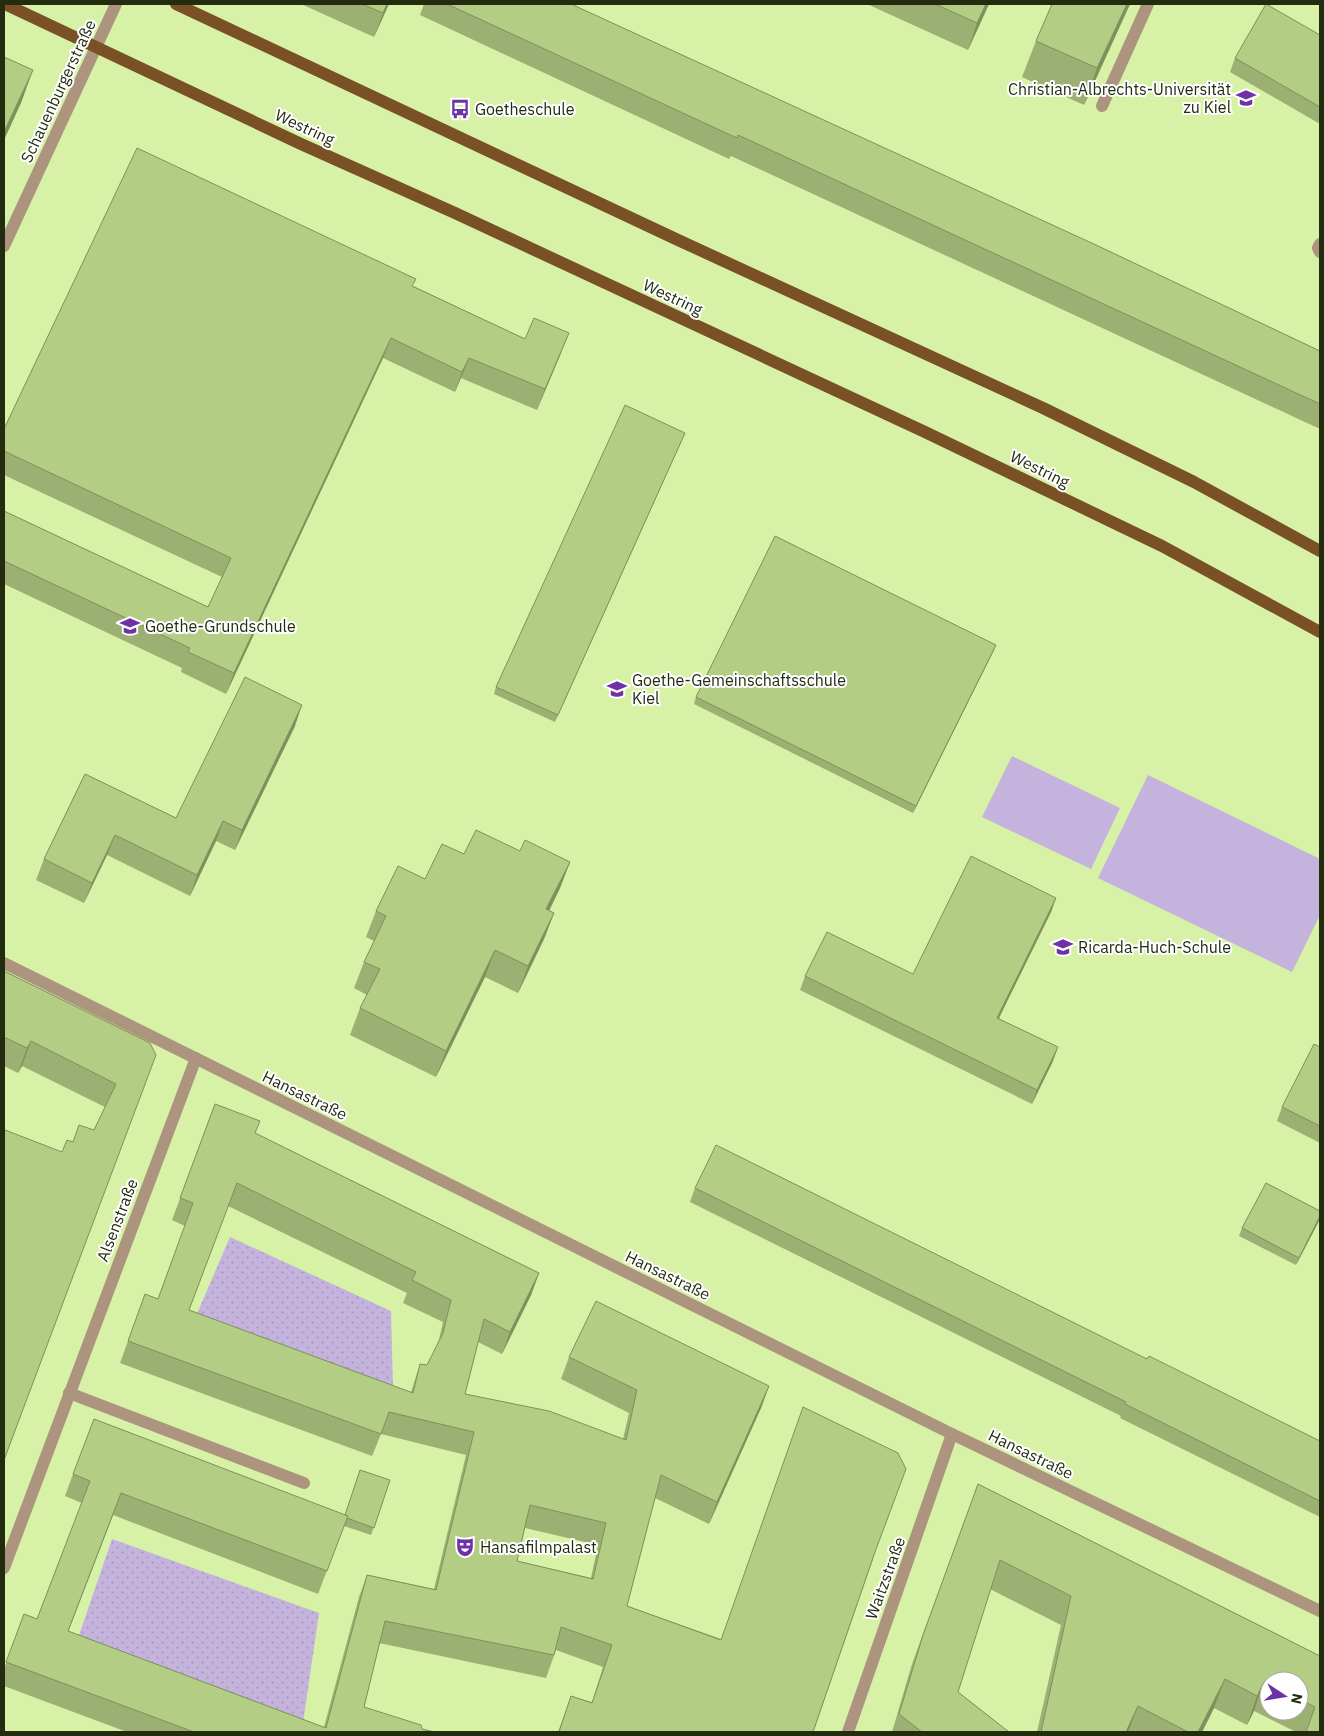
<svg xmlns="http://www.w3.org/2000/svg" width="1324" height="1736" viewBox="0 0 1324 1736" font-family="'IBM Plex Sans',sans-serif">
	<defs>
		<pattern id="grass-dots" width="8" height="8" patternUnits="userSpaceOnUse" patternTransform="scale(1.25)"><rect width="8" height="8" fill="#c4b3dc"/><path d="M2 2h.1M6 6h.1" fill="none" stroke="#a89abc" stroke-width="1.8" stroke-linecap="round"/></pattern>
	</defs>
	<rect width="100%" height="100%" fill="#d7f1a6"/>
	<g fill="url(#grass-dots)">
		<polygon points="230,1237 391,1311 393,1390 196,1316"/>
		<polygon points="112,1539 319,1613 303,1723 77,1641"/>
	</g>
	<g fill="#c4b3dc">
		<polygon points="1012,756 1120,808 1091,869 982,817"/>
		<polygon points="1148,775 1320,859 1320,915 1292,972 1098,878"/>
	</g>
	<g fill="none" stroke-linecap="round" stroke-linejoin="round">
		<g stroke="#ac947f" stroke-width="12">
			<polyline points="1102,106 1148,4"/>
			<polyline points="1320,244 1318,248 1320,252"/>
			<polyline points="4,246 116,4"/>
			<polyline points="4,963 952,1434 1320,1611"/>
			<polyline points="69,1393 304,1483"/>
			<polyline points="4,1568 196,1058"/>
			<polyline points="848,1732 952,1434"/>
		</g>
		<g stroke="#7a5127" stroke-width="12">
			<polyline points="5,4 301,144 455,213 925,432 1162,546 1320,632"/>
			<polyline points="176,4 678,240 1043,408 1194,482 1320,551"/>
		</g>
	</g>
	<g fill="#9bb072" fill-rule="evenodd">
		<polygon points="301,4 389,4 374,37"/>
		<polygon points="424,4 571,4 1320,351 1320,429 731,156 729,159 420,15"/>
		<polygon points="867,4 989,4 968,50"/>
		<polygon points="1052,4 1130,4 1084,105 1022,77 1036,41"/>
		<polygon points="1320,35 1320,124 1230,72 1235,58"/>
		<polygon points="413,286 525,339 561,353 537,410 461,378 455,392 383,358 226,694 181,672 182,668 4,584 4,511 208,607 222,577 4,475 4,429"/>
		<polygon points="685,433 555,722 494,694 496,687"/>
		<polygon points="996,645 993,652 913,813 694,704 696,697"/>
		<polygon points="295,726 235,850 216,841 190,896 107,855 84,903 36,880 44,859 85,774 176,818"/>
		<polygon points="520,851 570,862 560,888 549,910 554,913 544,939 518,993 485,977 436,1077 350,1035 360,1008 367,995 354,988 364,962 374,941 366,937 376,911 464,854"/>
		<polygon points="1056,898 1051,912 999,1018 1053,1061 1032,1104 800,990 805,976 913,974"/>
		<polygon points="4,971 150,1043 4,1461 62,1152 73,1142 94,1130 105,1107 22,1066 18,1073 4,1066"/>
		<polygon points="1320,1047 1320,1143 1277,1121 1282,1107"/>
		<path d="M215,1104l40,29 284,140 -8,22 -29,59 -24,-12 -13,52 158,45 6,-26 -68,-34 8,-22 200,29 -8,22 -52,116 -54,-26 -28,108 94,33 153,-83 -61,176h-255l13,-36 21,6 11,-35 -47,-17 -10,28 -167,-35 -15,64 58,22 13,3h-308l-123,-46v-17l20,-55 13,5 45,-116 -17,-7 8,-22 271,41 46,-35 -19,55 -27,-9 -26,68 -205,-79 -45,116 256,96 35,-130 8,-22 67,14 32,-134 -85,-21 -9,22 -252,-93 25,-69 13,5 27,-73 -13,-6zM228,1206l179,87 -4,10 40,19 -5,22 -11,21 -7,-1 -9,28 -222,-82zM525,1528l73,17 -7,33 -74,-17z"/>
		<polygon points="695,1188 1147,1359 1320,1441 1320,1517 1120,1418 1121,1416 690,1202"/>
		<polygon points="1320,1211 1320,1219 1296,1265 1239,1236 1242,1228"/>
		<path d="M978,1484l342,172v76h-24l-42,-21 -7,14 -33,-17 -12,24h-165l24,-107 -71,-36 -32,103 51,40h-117l20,-68zM1269,1681h30v30h-30z"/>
	</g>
	<g fill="#7e905c">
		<polygon points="387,4 389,4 374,37 383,13"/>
		<polygon points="986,4 989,4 968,50 977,23"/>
		<polygon points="1127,4 1130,4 1084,105 1097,68"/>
		<polygon points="33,70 21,103 4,140 4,132"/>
		<polygon points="569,333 561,353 537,410 545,389"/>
		<polygon points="391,338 383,358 226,694 234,673"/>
		<polygon points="469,358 461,378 455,392 462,372"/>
		<polygon points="685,433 682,440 555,722 558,715"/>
		<polygon points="996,645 993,652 913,813 916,806"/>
		<polygon points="302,705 295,726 235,850 242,830"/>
		<polygon points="223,821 216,841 190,896 197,875"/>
		<polygon points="115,835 107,855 84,903 92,883"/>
		<polygon points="570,862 560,888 537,936 546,909"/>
		<polygon points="1056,898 1051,912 992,1032 997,1018"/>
		<polygon points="554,913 544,939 518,993 528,966"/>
		<polygon points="495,950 485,977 436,1077 446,1051"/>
		<polygon points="31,1041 22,1066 18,1073 27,1048"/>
		<polygon points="1058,1047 1053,1061 1032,1104 1037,1090"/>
		<polygon points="1320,1216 1320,1219 1296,1265 1299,1258"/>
		<polygon points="539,1273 531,1295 502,1354 510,1332"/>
		<polygon points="769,1386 761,1408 709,1524 717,1502"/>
		<polygon points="121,1493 113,1515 60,1653 68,1631"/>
		<polygon points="1225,1679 1214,1708 1202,1732 1198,1732"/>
		<polygon points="1264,1682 1254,1711 1247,1725 1257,1696"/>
		<polygon points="1138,1706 1128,1732 1126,1732"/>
	</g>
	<g fill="#b4cd84" stroke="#7e905c" fill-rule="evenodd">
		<polygon points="362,4 387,4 383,13"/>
		<polygon points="447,4 571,4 1096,245 1320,351 1320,404 738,135 737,138"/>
		<polygon points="935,4 986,4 977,23"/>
		<polygon points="1052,4 1127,4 1097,68 1036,41"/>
		<polygon points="1266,4 1320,35 1320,107 1235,58"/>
		<polygon points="4,57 33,70 4,132"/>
		<polygon points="137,148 416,279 412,286 525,339 534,318 569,333 545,389 469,358 462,372 391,338 234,673 188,652 190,648 4,561 4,511 208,607 231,558 4,451 4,429"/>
		<polygon points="625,405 685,433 558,715 496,687"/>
		<polygon points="775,536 996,645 916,806 696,697"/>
		<polygon points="245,677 302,705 242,830 223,821 197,875 115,835 92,883 44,859 85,774 176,818"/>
		<polygon points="476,830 520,851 525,840 570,862 546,909 554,913 528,966 495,950 446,1051 360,1008 380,969 364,962 386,916 376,911 398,866 425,879 442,844 464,854"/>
		<polygon points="971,856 1056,898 997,1018 1058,1047 1037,1090 805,976 827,932 913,974"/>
		<polygon points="4,971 150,1043 156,1055 4,1460 4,1133 5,1130 62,1152 67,1140 73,1142 79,1125 94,1130 116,1084 31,1041 27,1048 4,1037"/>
		<polygon points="1314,1044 1320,1047 1320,1126 1282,1107"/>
		<path d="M215,1104l45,17 -5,12 284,140 -29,59 -26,-13 -19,75 84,17 77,29 11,-50 -68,-33 27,-56 173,85 -52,116 -56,-27 -34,131 94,34 82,-233 95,46 8,16 -31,83 -62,180h-254l12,-36 21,7 20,-58 -51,-18 -7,28 -169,-34 -21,86 57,18 1,4 13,3h-241l-188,-70 18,-48 13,5 53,-138 -17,-7 21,-55 254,97 -21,55 -206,-78 -53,138 258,97 41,-153 69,15 38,-158 -85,-20 -8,22 -253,-93 17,-47 13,5 35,-96 -13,-5zM237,1183l179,89 -4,8 39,20 -8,33 -16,32 -7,-1 -7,29 -224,-83zM530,1505l76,18 -13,56 -76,-18z"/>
		<polygon points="716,1145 1147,1359 1149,1356 1320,1441 1320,1501 1125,1404 1126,1402 695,1188"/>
		<polygon points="1266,1183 1320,1211 1320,1216 1299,1258 1242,1228"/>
		<polygon points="360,1470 390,1480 374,1528 347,1518 348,1516 345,1515"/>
		<polygon points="978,1484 1320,1656 1320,1732 1306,1732 1315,1707 1299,1699 1299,1681 1269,1681 1269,1685 1264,1682 1257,1696 1225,1679 1198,1732 1188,1732 1138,1706 1126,1732 1041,1732 1071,1596 1000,1560 958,1692 1009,1732 922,1732 899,1714 923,1635"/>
	</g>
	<defs>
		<symbol id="university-bare" viewBox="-9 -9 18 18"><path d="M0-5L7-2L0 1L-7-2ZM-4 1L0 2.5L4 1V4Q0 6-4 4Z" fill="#6e31a6" stroke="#fff" stroke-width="2.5" paint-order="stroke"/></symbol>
		<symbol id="bus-bare" viewBox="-9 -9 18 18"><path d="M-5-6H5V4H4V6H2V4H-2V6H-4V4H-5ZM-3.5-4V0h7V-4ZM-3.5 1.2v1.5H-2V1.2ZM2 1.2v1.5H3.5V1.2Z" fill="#6e31a6" stroke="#fff" stroke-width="2.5" paint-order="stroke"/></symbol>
		<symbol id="school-bare" viewBox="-9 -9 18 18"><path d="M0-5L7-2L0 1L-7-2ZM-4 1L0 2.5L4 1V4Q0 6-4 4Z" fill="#6e31a6" stroke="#fff" stroke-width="2.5" paint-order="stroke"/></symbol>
		<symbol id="theatre-bare" viewBox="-9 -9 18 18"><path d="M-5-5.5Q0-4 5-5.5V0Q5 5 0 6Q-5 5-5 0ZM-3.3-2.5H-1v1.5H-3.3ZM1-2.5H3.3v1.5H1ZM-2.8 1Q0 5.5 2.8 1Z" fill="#6e31a6" stroke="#fff" stroke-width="2.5" paint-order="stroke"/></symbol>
	</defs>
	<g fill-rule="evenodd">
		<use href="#university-bare" x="1232" y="84" width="28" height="28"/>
		<use href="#bus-bare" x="446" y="95" width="28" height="28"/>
		<use href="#school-bare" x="116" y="612" width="28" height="28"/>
		<use href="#school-bare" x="603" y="675" width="28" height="28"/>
		<use href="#school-bare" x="1049" y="933" width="28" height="28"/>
		<use href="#theatre-bare" x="451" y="1533" width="28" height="28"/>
	</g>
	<g text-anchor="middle" stroke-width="4" stroke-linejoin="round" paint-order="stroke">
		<g font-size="16" fill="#232c0e" stroke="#fff" text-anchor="start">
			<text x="1231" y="95" text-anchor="end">Christian-Albrechts-Universität<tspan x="1231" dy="18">zu Kiel</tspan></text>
			<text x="475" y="115">Goetheschule</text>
			<text x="145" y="632">Goethe-Grundschule</text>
			<text x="632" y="686">Goethe-Gemeinschaftsschule<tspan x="632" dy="18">Kiel</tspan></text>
			<text x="1078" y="953">Ricarda-Huch-Schule</text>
			<text x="480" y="1553">Hansafilmpalast</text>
		</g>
		<g font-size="16" fill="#232c0e" stroke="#fff">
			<text transform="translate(58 91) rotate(-65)" y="6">Schauenburgerstraße</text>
			<text transform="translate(305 127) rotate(25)" y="6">Westring</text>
			<text transform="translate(673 297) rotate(25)" y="6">Westring</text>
			<text transform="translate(1040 469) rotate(26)" y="6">Westring</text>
			<text transform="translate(305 1095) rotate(26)" y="6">Hansastraße</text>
			<text transform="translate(117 1220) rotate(-69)" y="6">Alsenstraße</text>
			<text transform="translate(668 1275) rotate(26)" y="6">Hansastraße</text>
			<text transform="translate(1031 1454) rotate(26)" y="6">Hansastraße</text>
			<text transform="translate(885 1578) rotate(-70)" y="6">Waitzstraße</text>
		</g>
	</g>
	<rect width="1324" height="1736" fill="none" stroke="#232c0e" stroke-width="10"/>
	<g transform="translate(1284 1696) rotate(102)"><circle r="24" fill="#ffffff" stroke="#a7ab9f"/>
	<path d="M0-4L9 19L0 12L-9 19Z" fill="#6e31a6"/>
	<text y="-8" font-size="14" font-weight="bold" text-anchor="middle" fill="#232c0e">N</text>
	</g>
</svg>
